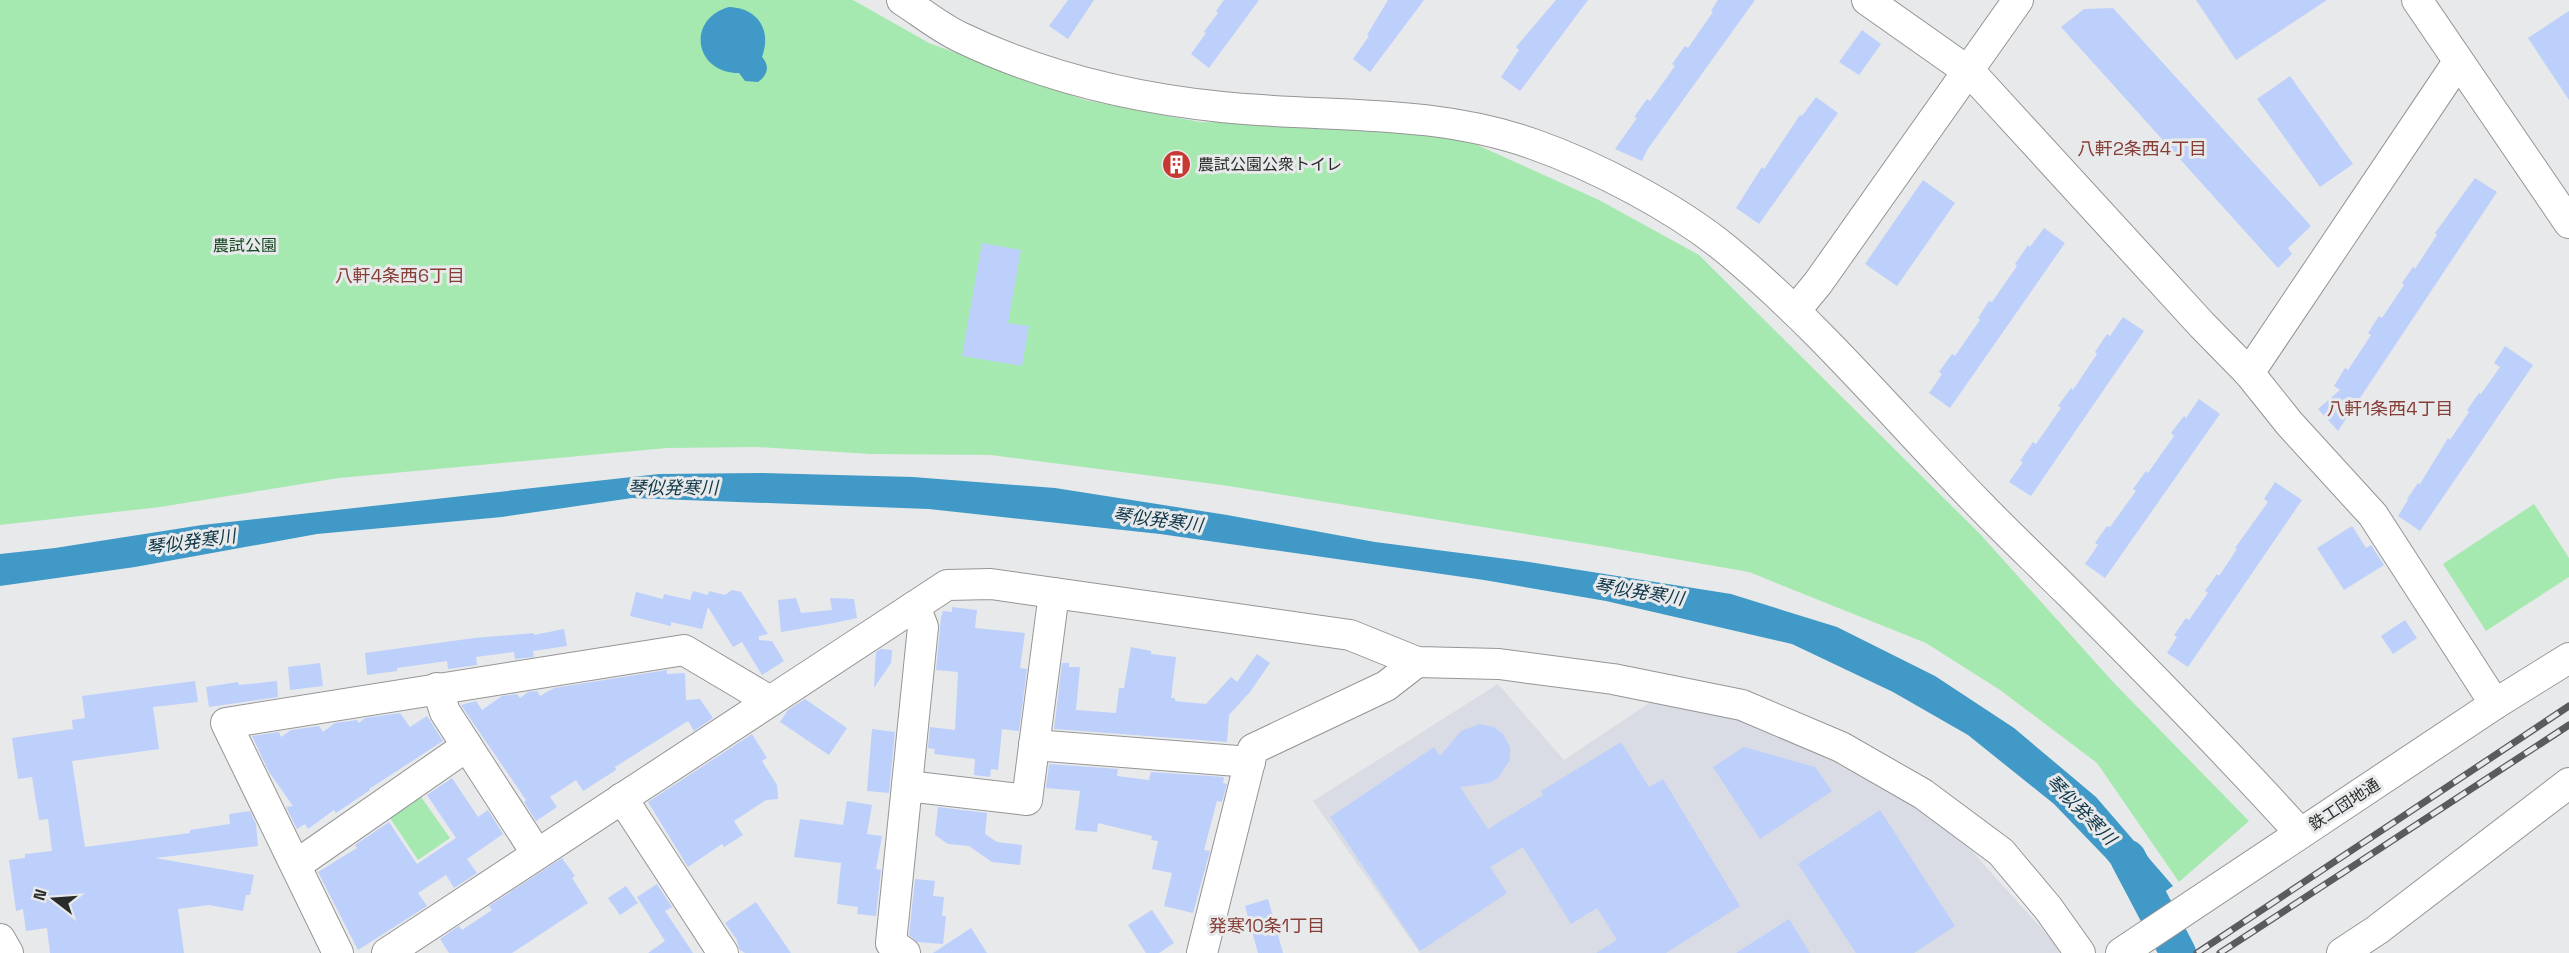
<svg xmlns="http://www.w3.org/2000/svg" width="2569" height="953" viewBox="0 0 2569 953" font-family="'Space Grotesk','Noto Sans JP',sans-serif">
	<rect width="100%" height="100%" fill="#e8e9ea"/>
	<polygon fill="#d9dce4" points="1498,684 1564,760 1658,697 1731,716 1865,771 1954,831 2058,947 2059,953 1420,953 1313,801"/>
	<g fill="#a6e9b0">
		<polygon points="0,0 853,0 929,43 1085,100 1200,122 1391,126 1464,139 1599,200 1699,255 1980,534 2113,682 2249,821 2179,882 2097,763 2000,690 1926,643 1749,572 1600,546 1222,485 991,455 871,454 756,447 667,448 339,478 160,507 0,525"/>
		<polygon points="2534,504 2569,558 2569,577 2486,631 2443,564"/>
		<polygon points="421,797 450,838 418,860 390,818"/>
	</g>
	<g fill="#4099c6">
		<path d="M729,7c29,1 43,23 33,50 8,9 6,18 -4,25l-13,-1 -6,-8c-45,0 -53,-54 -10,-66z"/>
		<polygon points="761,473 913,477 1055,488 1227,515 1375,542 1529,562 1731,594 1837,627 1935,676 2014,728 2096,797 2173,886 2145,905 2106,858 2054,804 1968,735 1893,692 1792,644 1606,601 1484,580 1160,534 929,509 632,498 502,517 317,534 135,567 0,586 0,554 55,548 202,525 659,474"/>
	</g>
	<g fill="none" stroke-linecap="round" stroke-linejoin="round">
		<polyline stroke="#4099c6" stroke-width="36" points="2128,858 2178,953"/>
	</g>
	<g fill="#bdcffb">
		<polygon points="1068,0 1094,0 1068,39 1049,26"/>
		<polygon points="1224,0 1259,0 1209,68 1191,54 1206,33 1204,32 1218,13 1216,11"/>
		<polygon points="1388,0 1424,0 1370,72 1353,59 1369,36 1367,35"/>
		<polygon points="1556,0 1588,0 1520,91 1501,77 1519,50 1516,47"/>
		<polygon points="1718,0 1755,0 1647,150 1642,161 1615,149 1637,118 1634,117 1647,99 1650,101 1675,66 1672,64 1685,46 1688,48 1713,12 1711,11"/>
		<polygon points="2196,0 2327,0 2236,60"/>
		<polygon points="2113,8 2311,226 2288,248 2292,254 2278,268 2061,27 2084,9"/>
		<polygon points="2569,11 2569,100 2528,38"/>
		<polygon points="1862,30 1881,44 1859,75 1839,62"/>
		<polygon points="2290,76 2353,164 2320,187 2257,99"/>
		<polygon points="1816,97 1838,113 1759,224 1736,208 1762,167 1764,169 1800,115 1802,116"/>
		<polygon points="1167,154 1191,158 1187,174 1163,170"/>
		<polygon points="2475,178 2497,192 2338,431 2318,409 2340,390 2334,386 2345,368 2348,370 2371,335 2368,333 2379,316 2382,318 2404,285 2402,283 2413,267 2415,269 2437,235 2435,233"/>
		<polygon points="1923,180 1955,203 1897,286 1865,264"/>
		<polygon points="2044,228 2065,243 1950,408 1929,393 1942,374 1939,372 1952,354 1955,356 1980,320 1978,318 1989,301 1992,302 2017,266 2015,264 2028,245 2030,247"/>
		<polygon points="982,243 1021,250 1008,323 1029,326 1022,366 962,356"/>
		<polygon points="2123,317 2144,331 2031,496 2009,482 2023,462 2020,461 2033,442 2036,444 2061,408 2058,406 2071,388 2073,390 2097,354 2095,352 2107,334 2110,336"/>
		<polygon points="2505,346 2533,365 2420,531 2398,516 2408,500 2407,499 2418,483 2420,484 2448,438 2450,440 2469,412 2467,410 2479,393 2481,394 2500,367 2494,363"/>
		<polygon points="2199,399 2220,414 2105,578 2085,564 2098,545 2095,543 2107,526 2110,527 2136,491 2133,489 2146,471 2148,473 2174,436 2171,433 2184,416 2186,418"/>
		<polygon points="2275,482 2302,500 2188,667 2167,653 2177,637 2174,635 2186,618 2189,620 2208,593 2205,591 2217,574 2219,576 2237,549 2235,548 2268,502 2264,499"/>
		<polygon points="2352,526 2366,548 2371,545 2384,565 2344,590 2317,548"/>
		<polygon points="732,590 741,592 768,634 759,636 759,640 772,641 784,661 762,675 742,642 733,647 708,607 702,629 671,622 671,626 630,616 636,592 663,599 664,594 690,600 693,591 708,595 709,591 725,595"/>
		<polygon points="796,598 801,613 832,610 830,598 854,599 857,618 834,623 833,616 834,623 781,632 778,600"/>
		<polygon points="952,607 977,610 975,628 1025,633 1020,668 1027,669 1019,731 1002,729 998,770 991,769 990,777 974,775 975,759 934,754 935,749 928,748 930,727 955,730 958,672 936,670 941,617 943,611 952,612"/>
		<polygon points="2405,620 2417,638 2393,654 2381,636"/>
		<polygon points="564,629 567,646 533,651 534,657 515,659 514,652 476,657 477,665 448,669 447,661 397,668 397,671 367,675 365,653 474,638 534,633 534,635"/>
		<polygon points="1131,647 1151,651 1151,654 1176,657 1171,698 1175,698 1175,701 1206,704 1231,677 1237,682 1257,654 1270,663 1250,692 1229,715 1227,742 1054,729 1062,663 1069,663 1069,667 1080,667 1076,710 1116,713 1119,688 1124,688"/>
		<polygon points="881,649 892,650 891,663 874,688 876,652"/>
		<polygon points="320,663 323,686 290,690 288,667"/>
		<polygon points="667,670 667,674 685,673 686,700 700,699 713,718 694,731 688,721 615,767 616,770 583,791 576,780 550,797 557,807 536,821 524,802 526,800 461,705 476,701 482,710 502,696 517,694 520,698 528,692 537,691 540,696 554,688"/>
		<polygon points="195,681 198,702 153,707 159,749 72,761 85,847 190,833 190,830 230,824 229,814 250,811 256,824 258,846 155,858 254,875 250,895 246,895 243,911 209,905 178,909 184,953 50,953 47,928 26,931 23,909 16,911 9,860 25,858 25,854 52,851 48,819 39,820 32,777 18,779 12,738 73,729 72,720 85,718 82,696"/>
		<polygon points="277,681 278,697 209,707 206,687 238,682 239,685"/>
		<polygon points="805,699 847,728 829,755 780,722 788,710"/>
		<polygon points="400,713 410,727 427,716 443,741 369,789 370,790 336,813 334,810 308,829 305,824 297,829 286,807 293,806 269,772 252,736 279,732 281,737 291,730 319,726 323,732 335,723 357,720 359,723 365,718"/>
		<polygon points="1480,724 1494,727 1503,734 1510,747 1510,760 1498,778 1489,783 1460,787 1488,829 1543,795 1541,791 1621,742 1649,787 1663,779 1740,906 1666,953 1596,953 1617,940 1597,908 1571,924 1523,847 1490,867 1507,893 1420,951 1330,817 1434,747 1440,756 1461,731"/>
		<polygon points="872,729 895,732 889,793 867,791"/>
		<polygon points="752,734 767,758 762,761 777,785 778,799 766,800 734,821 743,835 724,847 722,844 688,867 648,802"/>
		<polygon points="1744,747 1815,767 1832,791 1760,839 1713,767"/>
		<polygon points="1049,764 1118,769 1117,776 1149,780 1151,772 1224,777 1223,783 1227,784 1222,802 1217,801 1204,850 1210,851 1193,913 1164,906 1172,873 1152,869 1158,841 1151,840 1152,836 1098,823 1097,832 1075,830 1080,791 1046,788"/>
		<polygon points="452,778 478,817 488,810 503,834 467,859 477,873 454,888 446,875 418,893 427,906 358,950 318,872 357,848 355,845 389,822 417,864 456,838 427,795"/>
		<polygon points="847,801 872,805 867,834 882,836 876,869 881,870 876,916 857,914 858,907 837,904 841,863 794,857 800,819 843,825"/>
		<polygon points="938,807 987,813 985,834 997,842 1022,845 1020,865 992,862 969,846 948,844 935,835"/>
		<polygon points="1880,810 1955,926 1914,953 1856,953 1798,864"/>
		<polygon points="562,858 575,876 572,878 588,903 512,953 449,953 440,939 459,926 462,930 492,910 489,906"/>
		<polygon points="915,879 935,881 933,896 944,897 942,916 946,916 943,944 917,942 909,935"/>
		<polygon points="657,884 672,907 665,911 693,953 648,953 665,941 637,897"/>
		<polygon points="626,886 638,903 620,915 608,898"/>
		<polygon points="1268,899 1283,953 1258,953 1250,924 1245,906"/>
		<polygon points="756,902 791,953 745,953 739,949 737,940 725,923"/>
		<polygon points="1152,910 1174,943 1159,953 1146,953 1128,925"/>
		<polygon points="1789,919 1810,953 1736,953"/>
		<polygon points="971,928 987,953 933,953"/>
	</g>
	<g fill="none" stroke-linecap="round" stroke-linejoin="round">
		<defs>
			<g id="minor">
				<path d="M902,0c19,12 37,27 58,37 81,39 173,61 262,70 105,11 209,1 311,37 63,22 143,64 194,106 92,76 169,169 252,254 30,31 61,60 91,90 78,78 156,157 230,239"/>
				<polyline points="1867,0 1972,74 2202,325 2249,373 2289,423 2373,515 2495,704"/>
				<polyline points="2417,0 2569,223"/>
				<polyline points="1795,311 1818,283 2018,0"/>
				<polyline points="2249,373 2458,62"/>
				<polyline points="437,688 445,712 537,854"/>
				<polyline points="1034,745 1250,762"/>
				<polyline points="907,786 1027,800 1054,593"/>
				<polyline points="622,798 723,953"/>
				<polyline points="296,865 467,746"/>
				<polyline points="0,939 8,953"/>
				<polyline points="338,953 226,723 684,650 770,701"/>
				<polyline points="387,953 947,585 991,584 1350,635 1417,662 1499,664 1613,679 1742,705 1841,747 1923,794 2001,852 2048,908 2080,953"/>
				<polyline points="905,953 891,943 923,627 915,606"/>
				<polyline points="1202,953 1253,749 1386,686 1417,662"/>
				<polyline points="2121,953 2495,704 2569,658"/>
				<polyline points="2342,953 2377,930 2569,783"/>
			</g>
		</defs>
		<use href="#minor" stroke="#959596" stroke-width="32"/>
		<use href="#minor" stroke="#fff" stroke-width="30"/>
		<defs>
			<g id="rail">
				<polyline points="2197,953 2569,706"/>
				<polyline points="2220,953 2569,725"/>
			</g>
		</defs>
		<use href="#rail" stroke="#5a5b5c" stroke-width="7"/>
		<use href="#rail" stroke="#e8e9ea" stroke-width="4.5" stroke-dasharray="14" stroke-linecap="butt"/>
	</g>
	<defs>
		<symbol id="building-disc" viewBox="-11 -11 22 22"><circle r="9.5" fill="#c73933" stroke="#e8e9ea"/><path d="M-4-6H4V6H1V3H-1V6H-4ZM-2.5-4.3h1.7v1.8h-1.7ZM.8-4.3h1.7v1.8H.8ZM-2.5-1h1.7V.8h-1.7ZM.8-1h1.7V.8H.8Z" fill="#fff"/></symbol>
	</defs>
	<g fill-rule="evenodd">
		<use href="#building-disc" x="1160" y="148" width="33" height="33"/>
	</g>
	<g text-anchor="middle" stroke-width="6" stroke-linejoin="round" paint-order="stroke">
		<g font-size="16" fill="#2a2b2b" stroke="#e8e9ea" text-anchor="start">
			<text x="1198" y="170">農試公園公衆トイレ</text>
		</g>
		<g font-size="16" fill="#144621" stroke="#e8e9ea">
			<text x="245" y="251">農試公園</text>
		</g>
		<g font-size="16" fill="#2a2b2b" stroke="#e8e9ea">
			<text transform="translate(2344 804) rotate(-33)" y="6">鉄工団地通</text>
		</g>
		<g font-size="18" fill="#863e37" stroke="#e8e9ea">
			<text x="2142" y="155">八軒2条西4丁目</text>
			<text x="400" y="282">八軒4条西6丁目</text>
			<text x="2390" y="415">八軒1条西4丁目</text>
			<text x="1267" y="932">発寒10条1丁目</text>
		</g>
		<g font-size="18" font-style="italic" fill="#0f3649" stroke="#e8e9ea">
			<text x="673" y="494">琴似発寒川</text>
			<text transform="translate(1158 520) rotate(7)" y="6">琴似発寒川</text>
			<text transform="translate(191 542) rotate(-8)" y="6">琴似発寒川</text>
			<text transform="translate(1639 592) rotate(9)" y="6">琴似発寒川</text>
			<text transform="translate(2081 810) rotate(45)" y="6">琴似発寒川</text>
		</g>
	</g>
	<g transform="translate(54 899) rotate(287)" stroke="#e8e9ea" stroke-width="4.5" paint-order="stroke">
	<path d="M0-4.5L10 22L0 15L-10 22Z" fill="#2a2b2b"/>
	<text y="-9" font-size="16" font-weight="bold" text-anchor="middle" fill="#2a2b2b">N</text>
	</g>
</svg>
